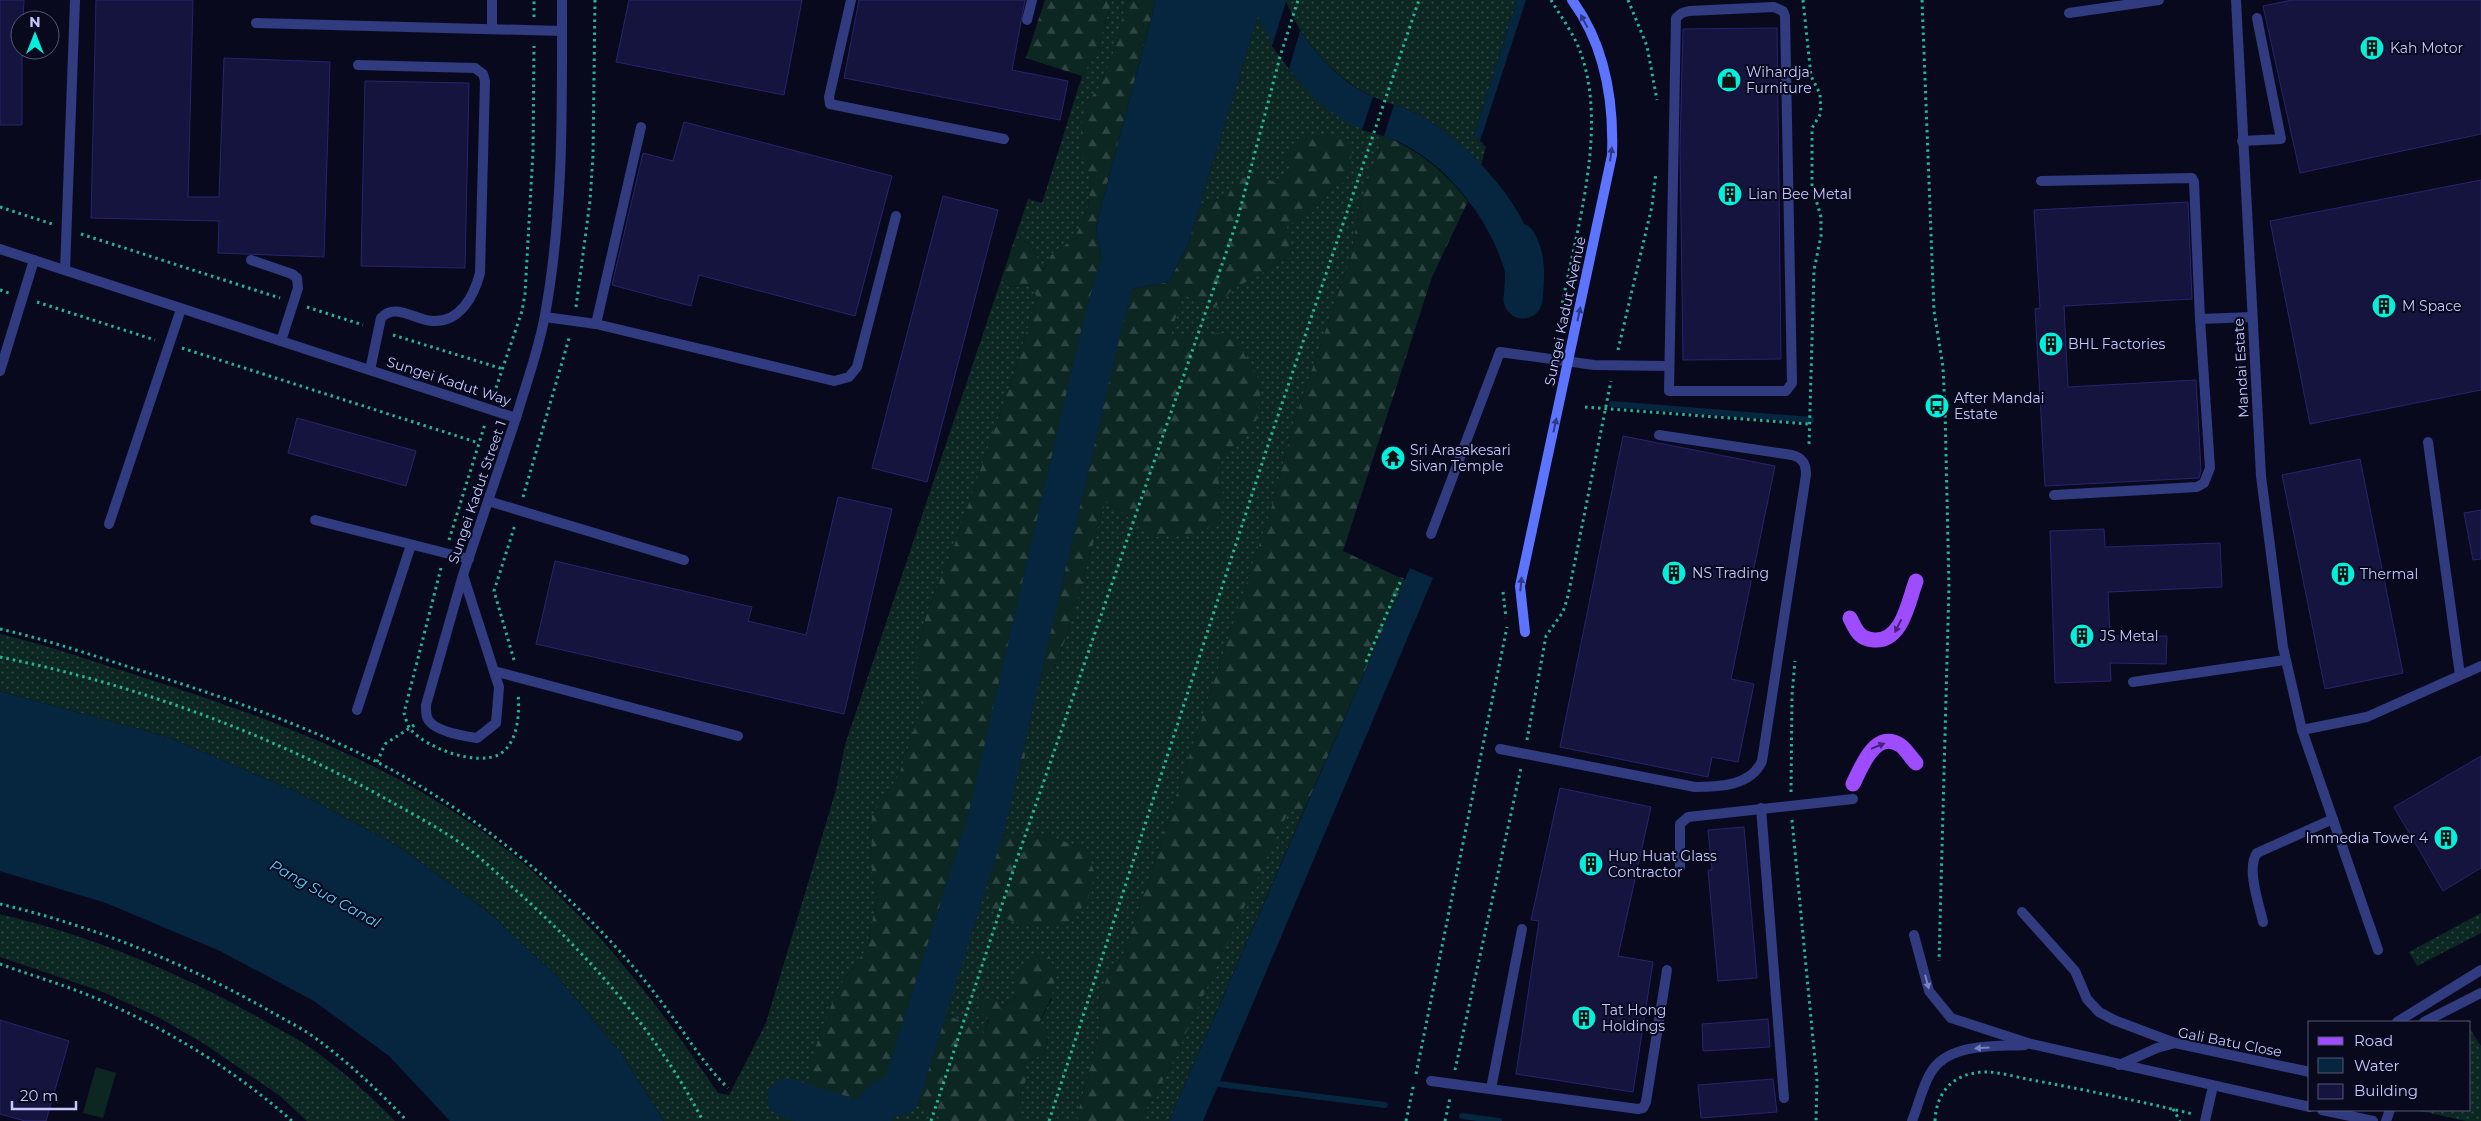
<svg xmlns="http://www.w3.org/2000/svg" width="2481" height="1121" viewBox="0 0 2481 1121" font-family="Montserrat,sans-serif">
	<defs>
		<pattern id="grass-dots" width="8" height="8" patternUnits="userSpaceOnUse" patternTransform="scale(1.25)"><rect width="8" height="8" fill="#0c2722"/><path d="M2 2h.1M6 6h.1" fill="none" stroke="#2e4543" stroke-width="1.8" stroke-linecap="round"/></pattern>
		<pattern id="forest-firs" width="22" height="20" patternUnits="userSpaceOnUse" patternTransform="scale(1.25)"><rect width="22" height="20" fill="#0c2722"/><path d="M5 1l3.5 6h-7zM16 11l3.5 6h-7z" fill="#2e4543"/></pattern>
	</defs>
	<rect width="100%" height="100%" fill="#09091d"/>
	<g fill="url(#grass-dots)" fill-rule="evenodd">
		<polygon points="1112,0 1127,0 1112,57 1098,89 1086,103 1080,152 1091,179 1088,207 1075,238 1051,255 1044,269 1029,243 1015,238 1028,199 1042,203 1082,76 1098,50"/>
		<path d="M1285,0h232l-43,135 12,12 -5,18c-19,-18 -39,-38 -62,-50 -14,-8 -32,-11 -46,-18 -40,-20 -72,-57 -88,-97z"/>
		<path d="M1258,15c26,56 65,103 126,121l-25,72 -8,49 -57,164 -22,85 -149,450 -16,21 -9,28 3,23 -24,88 3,5h-65l5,-3v-22l7,-19 -3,-13 20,-11 4,-14 -8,-17 12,-24 -34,-2 -13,9 -11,-6 -10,35 -36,-19 -16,2 23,-71 -6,-29 7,-60 15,-29 27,-20 31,-88 -7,-18 8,-19 23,-12 14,-36 38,-133 15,9 103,-16 -8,-22 8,-19 32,-25 -85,-94 12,-41 34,13 16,-17 59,-34 -5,-30 26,-14 21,-24 -42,-18 -15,13 -40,-3 -9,17 -27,7zM1016,834l27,1 43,13z"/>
		<path d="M1001,280l10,7 18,-2 8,12 -22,73 -61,176 -27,66 -10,38v25l8,25 -26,75 -27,41 -1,49 6,32 -10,51 -30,42 30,113 16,-19 12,-1 27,23 28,15h-286l-43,-68 -64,-77 -71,-66 -88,-64 -103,-55 -130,-55 -165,-45v-57c50,12 99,29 148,45 131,42 263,91 370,180 82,68 141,147 200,234l11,2 37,-72 70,-233 9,-45z"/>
		<polygon points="1289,809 1302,815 1169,1121 1139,1121 1168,1072"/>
		<polygon points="2481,913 2481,933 2417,966 2409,952"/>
		<path d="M0,914c92,22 181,59 263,106 17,10 36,19 52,31 29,21 55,44 80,70h-88l-27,-25 -77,-53 -45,-26 -55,-25 -103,-35z"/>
		<polygon points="2470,1029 2481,1046 2481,1121 2466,1121 2416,1110 2470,1110"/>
	</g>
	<g fill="url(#forest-firs)">
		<polygon points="1045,0 1112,0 1098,50 1082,76 1026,58"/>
		<path d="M1127,0h29l-60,226 8,48 -7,42 12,4 12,-29 48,-9 18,-35 13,-43 27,-7 9,-17 20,-6 20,9 15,-13 -7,-13 21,-23 39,3 8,16 -7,29 -12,6 -21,24 -25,14 4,30 -59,34 -17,18 -33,-14 -11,41 60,-2 31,51 -7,46 -32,24 -7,19 7,22 -2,28 -34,12 -34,2 -33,-26 -15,-9 -38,133 -14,36 -23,12 -8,19 7,18 -5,43 -26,45 -27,20 -15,29 -7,60 6,29 -23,70 16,-1 36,18 5,-14 -10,-7 3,-14 12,1 11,6 13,-9 -4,-20 18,-22 17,1c12,27 3,42 -9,66l8,17 -4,15 -20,11 3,13 -7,19v22l-5,3h-65l-28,-15 -27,-23 -12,1 -16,19 -37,-5 -20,-15v-21l27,-72 30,-42 10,-51 -6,-32 1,-49 27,-41 25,-75 -7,-25v-25l10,-38 27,-66 61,-176 22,-73 -8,-12 -18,2 -10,-7 14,-42 14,5 15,26 7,-14 24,-17 13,-31 3,-28 -11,-27 2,-33 4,-16 12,-14 14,-32z"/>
		<path d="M1384,136c35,14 61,36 84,65l-36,76 -89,274 62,29 -103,235 -13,-5 -121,262 -29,49h-59l-3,-5 24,-88 -3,-23 9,-28 16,-21 149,-450 22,-85 57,-164 8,-49z"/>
		<path d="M1016,834l27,1 43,13 9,27 -7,23 -16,24c-38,7 -47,8 -81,-12 -7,-26 -2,-47 10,-71z"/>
	</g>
	<polygon fill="#0c2722" points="96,1067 116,1073 103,1118 83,1113"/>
	<g fill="#06253f">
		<path d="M1156,0h129c16,40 48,78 88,97 15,7 32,10 46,18 41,22 90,73 108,115 9,20 11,43 10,64h-28c-5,-56 -55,-125 -106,-150 -20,-10 -44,-13 -63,-26 -37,-26 -63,-61 -82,-102l-71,231 -18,35 -48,9 -12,29 -12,-4 7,-42 -8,-48z"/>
		<polygon points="1517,0 1526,0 1480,141 1474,135"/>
		<polygon points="1410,568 1433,578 1203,1121 1169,1121"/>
		<polygon points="0,691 165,736 295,791 398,846 486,910 557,976 621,1053 664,1121 450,1121 389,1056 314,1001 220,951 106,903 0,871"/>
	</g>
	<g fill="#09091d">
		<polygon points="1286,2 1300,31 1289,69 1272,46"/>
		<polygon points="1373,97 1394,105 1384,136 1362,130"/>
	</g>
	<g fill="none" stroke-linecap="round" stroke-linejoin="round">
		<g stroke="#06253f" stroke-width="6">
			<polyline points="1612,404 1811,420"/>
			<polyline points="1211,1083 1385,1105"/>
			<polyline points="1462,1116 1499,1121"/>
		</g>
		<g stroke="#06253f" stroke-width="39">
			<path d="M1517,242c10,18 8,38 6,57"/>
			<path d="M787,1098l64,20h21c6,-15 10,-23 28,-22l86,-272 118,-506 15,-51"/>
		</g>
	</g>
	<g fill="#15143f" stroke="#26246e">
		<polygon points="0,0 24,0 23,20 20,20 20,50 22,50 22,125 0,125"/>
		<polygon points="96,0 193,0 188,197 219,197 224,58 330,62 324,257 218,253 219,221 91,218"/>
		<polygon points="629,0 802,0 784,95 616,62"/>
		<polygon points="859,0 1025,0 1012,70 1068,81 1060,120 844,78"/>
		<polygon points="2292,0 2481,0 2481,134 2300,173 2263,6"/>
		<polygon points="1777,28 1781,359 1683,360 1680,147 1683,29"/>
		<polygon points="365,81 469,83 465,268 361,266"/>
		<polygon points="684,122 892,176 855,316 699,275 691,306 612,285 643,153 673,161"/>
		<polygon points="2481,180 2481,390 2310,424 2270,221"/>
		<polygon points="943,196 998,210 927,482 872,468"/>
		<polygon points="2188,202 2192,299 2064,306 2068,387 2196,380 2201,471 2199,478 2045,486 2035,309 2040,308 2034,210"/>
		<polygon points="297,418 416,451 406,486 288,453"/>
		<polygon points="1623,436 1775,466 1731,679 1754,684 1738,762 1712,757 1708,777 1560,747"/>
		<polygon points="2360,459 2403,673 2325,689 2282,475"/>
		<polygon points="838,497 892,509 844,714 536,644 555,561 752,607 748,621 806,635"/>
		<polygon points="2481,510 2481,559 2473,560 2464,513"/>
		<polygon points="2104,529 2105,547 2220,543 2222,587 2108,592 2110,636 2167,636 2166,664 2110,663 2111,681 2055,683 2050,531"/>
		<polygon points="2481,756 2481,868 2443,891 2394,807"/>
		<polygon points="1560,788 1651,807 1618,956 1653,962 1633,1092 1516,1074 1539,921 1531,920"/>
		<polygon points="1744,827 1757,978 1718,981 1708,870 1712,870 1708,830"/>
		<polygon points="1768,1019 1770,1047 1703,1051 1702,1024"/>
		<polygon points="0,1020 69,1041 46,1121 25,1121 0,1114"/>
		<polygon points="1773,1079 1777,1112 1701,1118 1698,1085"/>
	</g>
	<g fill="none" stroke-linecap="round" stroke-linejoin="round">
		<g stroke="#21b794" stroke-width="3" stroke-dasharray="2.5 4" stroke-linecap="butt">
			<path d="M1551,0c9,15 20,30 27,46 32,76 -1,181 -16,259"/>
			<polyline points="1628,0 1647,46 1657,100"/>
			<polyline points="1803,0 1811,76 1820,94 1821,113 1812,128 1812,186 1821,217 1821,236 1814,270 1809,445"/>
			<polyline points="1922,0 1934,311 1943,367 1945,410 1949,586 1939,961"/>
			<polyline points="534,17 534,0"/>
			<polyline points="0,207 52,224"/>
			<polyline points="81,234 280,298"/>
			<polyline points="0,290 9,293"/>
			<polyline points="37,302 155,340"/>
			<polyline points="307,307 363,325"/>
			<polyline points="576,307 590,201 593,155 595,0"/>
			<polyline points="393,335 503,369"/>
			<polyline points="182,348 479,443"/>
			<polyline points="1618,350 1652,206 1656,173"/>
			<polyline points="494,394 522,311 525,294 533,152 534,46"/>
			<polyline points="1585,407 1808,424"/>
			<polyline points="523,497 570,335"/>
			<polyline points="449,540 485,424"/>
			<path d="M441,568l-37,145c2,5 3,13 7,17 16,18 66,37 89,24 18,-11 20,-42 18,-61"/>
			<polyline points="1503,592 1506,618"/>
			<path d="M0,629c49,11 97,28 145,43 78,25 158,52 232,90 79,41 150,95 213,158 28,28 55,59 78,91 20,26 36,54 60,77"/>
			<path d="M0,657c133,27 262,74 381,139 31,18 65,35 93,57 16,13 31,28 46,41 73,66 138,140 183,227"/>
			<polyline points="514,660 494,591 515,525"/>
			<polyline points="1366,662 1402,578"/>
			<polyline points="1527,740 1546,636 1563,612 1568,596 1611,381"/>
			<polyline points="377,762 385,744 416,724"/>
			<polyline points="1791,792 1792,695 1795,661"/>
			<polyline points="1792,820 1817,1081 1816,1121"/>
			<path d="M0,904c93,22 185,59 268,106 15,9 32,17 46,27 34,25 64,53 93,84"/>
			<path d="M0,964c33,12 68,22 100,36 69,30 136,71 192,121"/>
			<polyline points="1455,1070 1521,768"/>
			<polyline points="1416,1074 1507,627"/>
			<polyline points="2173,1109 2180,1121"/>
			<polyline points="931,1121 1016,862 1237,221 1280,57 1298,0"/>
			<polyline points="1049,1121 1269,442 1419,0"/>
			<polyline points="1406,1121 1414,1083"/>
			<polyline points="1445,1121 1450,1098"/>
			<path d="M1935,1121c1,-25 14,-44 40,-48 17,-4 39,4 57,7 54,10 107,21 161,34"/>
		</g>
		<g stroke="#303b80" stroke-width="10">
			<polyline points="851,0 829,97 830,104 1004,139"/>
			<polygon points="1774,7 1783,11 1785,16 1792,383 1786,391 1669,391 1676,18 1682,13 1689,11"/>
			<polyline points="2069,13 2159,0"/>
			<polyline points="1027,20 1032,0"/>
			<polyline points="256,23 562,31"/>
			<polyline points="492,29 492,0"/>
			<path d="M358,65l117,3 8,6 2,7 -5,192c-6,23 -20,50 -48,48 -17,-1 -37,-19 -51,-3l-11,52"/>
			<polyline points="2242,141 2281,139 2257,18"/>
			<polyline points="2041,181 2192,178 2194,182 2200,319 2210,468 2204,483 2197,487 2054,495"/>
			<polyline points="251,260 292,274 297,278 298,288 281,341"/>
			<polyline points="65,270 75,0"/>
			<polyline points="545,317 596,324 834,381 849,377 857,367 896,216"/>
			<polyline points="2200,319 2252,317"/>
			<polyline points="596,324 641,127"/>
			<polyline points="0,371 34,260"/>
			<polyline points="488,501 684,560"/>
			<polyline points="315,520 469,559"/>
			<polyline points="109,524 181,309"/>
			<polyline points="1431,534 1500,352 1594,365 1668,366"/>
			<path d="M463,575l36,112 -3,36 -19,15c-13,-2 -46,-7 -50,-21 -1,-3 -1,-8 -1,-12l37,-130 53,-157"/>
			<polyline points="494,671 738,736"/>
			<polyline points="2133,682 2285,660"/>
			<polyline points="357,710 411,545"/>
			<path d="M1500,749l195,38c24,0 56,-1 67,-26l44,-286c0,-11 -3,-17 -14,-20l-133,-20"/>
			<polyline points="1761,808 1784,1098"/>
			<polyline points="1680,867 1680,824 1688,817 1853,799"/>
			<polyline points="2022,912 2075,971 2087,999 2099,1012 2114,1020 2175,1043"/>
			<path d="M2263,922c-4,-18 -17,-54 -6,-69l76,-34"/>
			<polyline points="2397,1022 2481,970"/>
			<polyline points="2424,1022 2481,993"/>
			<polyline points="2119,1065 2157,1048 2175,1043 2310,1072"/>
			<polyline points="1431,1081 1638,1109 1643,1108 1646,1102 1667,970"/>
			<polyline points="1491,1089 1522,929"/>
			<polyline points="2205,1121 2213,1086"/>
			<polyline points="2386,1121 2390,1110"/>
		</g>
		<g stroke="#303b80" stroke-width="10">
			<polyline points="2236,0 2261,476 2283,647 2302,730 2378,950"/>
			<path d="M0,249l516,169c10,-34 23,-69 29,-103 19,-104 17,-210 17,-315"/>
			<polyline points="2428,442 2460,675"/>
			<polyline points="2302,730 2367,717 2481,666"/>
			<polyline points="1914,935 1929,991 1951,1018 2031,1044 2310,1107"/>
			<polyline points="2322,1110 2373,1121"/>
			<path d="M1912,1121c6,-15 10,-33 18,-47 17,-32 65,-27 95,-29"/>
		</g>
		<path stroke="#5c74ff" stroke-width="10" d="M1525,632l-5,-46 92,-431c2,-55 -7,-110 -40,-155"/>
		<g stroke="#9e4cff" stroke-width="15">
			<path d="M1850,618c6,12 9,21 24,22 28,2 34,-37 42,-59"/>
			<path d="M1853,784c8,-16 22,-55 47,-39 6,4 11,13 16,18"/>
		</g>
	</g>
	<defs><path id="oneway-solid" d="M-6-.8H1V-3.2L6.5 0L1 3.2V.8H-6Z" transform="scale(1.25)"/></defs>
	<g fill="#2e3983">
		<use href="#oneway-solid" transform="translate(1584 21) rotate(-118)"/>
		<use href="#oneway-solid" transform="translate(1611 154) rotate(-83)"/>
		<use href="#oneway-solid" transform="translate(1579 314) rotate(-78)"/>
		<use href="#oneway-solid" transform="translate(1555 425) rotate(-78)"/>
		<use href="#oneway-solid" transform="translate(1521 584) rotate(-84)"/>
	</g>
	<g fill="#452477">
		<use href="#oneway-solid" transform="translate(1898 626) rotate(117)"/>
		<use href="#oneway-solid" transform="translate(1878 746) rotate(-22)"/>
	</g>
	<g fill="#7a82c0">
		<use href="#oneway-solid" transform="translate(1927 982) rotate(75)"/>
		<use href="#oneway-solid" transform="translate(1982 1048) rotate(177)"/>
	</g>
	<defs>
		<symbol id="building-disc" viewBox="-11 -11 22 22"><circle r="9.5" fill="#00f0df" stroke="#09091d"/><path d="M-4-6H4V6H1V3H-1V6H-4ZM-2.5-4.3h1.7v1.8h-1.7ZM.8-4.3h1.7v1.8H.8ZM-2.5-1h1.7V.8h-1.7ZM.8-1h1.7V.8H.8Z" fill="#111"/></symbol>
		<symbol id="shop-disc" viewBox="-11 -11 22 22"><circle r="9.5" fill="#00f0df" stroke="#09091d"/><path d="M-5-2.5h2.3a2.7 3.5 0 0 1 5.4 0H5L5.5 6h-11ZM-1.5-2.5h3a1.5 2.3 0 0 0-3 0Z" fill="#111"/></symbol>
		<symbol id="bus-disc" viewBox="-11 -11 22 22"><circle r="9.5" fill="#00f0df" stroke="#09091d"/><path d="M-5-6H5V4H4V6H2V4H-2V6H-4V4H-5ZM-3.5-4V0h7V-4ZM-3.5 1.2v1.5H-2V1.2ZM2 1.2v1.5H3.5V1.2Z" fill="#111"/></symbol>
		<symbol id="temple-disc" viewBox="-11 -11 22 22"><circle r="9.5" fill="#00f0df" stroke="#09091d"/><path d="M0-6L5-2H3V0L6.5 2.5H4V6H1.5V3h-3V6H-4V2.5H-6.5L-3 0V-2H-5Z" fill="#111"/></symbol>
	</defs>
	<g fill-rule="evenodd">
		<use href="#building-disc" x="2358" y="34" width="28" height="28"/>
		<use href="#shop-disc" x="1715" y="66" width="28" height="28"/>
		<use href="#building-disc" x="1716" y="180" width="28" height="28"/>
		<use href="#building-disc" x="2370" y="292" width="28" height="28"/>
		<use href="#building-disc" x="2037" y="330" width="28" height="28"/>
		<use href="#bus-disc" x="1923" y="392" width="28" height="28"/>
		<use href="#temple-disc" x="1379" y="444" width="28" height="28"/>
		<use href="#building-disc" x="1660" y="559" width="28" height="28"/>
		<use href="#building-disc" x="2329" y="560" width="28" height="28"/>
		<use href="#building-disc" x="2068" y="622" width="28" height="28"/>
		<use href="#building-disc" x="2432" y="824" width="28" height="28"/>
		<use href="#building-disc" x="1577" y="850" width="28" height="28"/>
		<use href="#building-disc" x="1570" y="1004" width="28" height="28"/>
	</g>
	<g text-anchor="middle" stroke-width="4" stroke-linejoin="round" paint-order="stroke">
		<g font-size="14" fill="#c5c9ff" stroke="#09091d" text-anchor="start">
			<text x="2390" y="53">Kah Motor</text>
			<text x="1746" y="77">Wihardja<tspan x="1746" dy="16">Furniture</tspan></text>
			<text x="1748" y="199">Lian Bee Metal</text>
			<text x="2402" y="311">M Space</text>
			<text x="2068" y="349">BHL Factories</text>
			<text x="1954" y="403">After Mandai<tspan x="1954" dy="16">Estate</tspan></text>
			<text x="1410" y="455">Sri Arasakesari<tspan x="1410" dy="16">Sivan Temple</tspan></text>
			<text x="1692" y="578">NS Trading</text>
			<text x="2360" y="579">Thermal</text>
			<text x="2100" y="641">JS Metal</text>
			<text x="2428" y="843" text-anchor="end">Immedia Tower 4</text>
			<text x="1608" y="861">Hup Huat Glass<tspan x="1608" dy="16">Contractor</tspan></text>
			<text x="1602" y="1015">Tat Hong<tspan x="1602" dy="16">Holdings</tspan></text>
		</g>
		<g font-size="14" fill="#c5c9ff" stroke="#09091d">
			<text transform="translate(1565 311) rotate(-78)" y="5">Sungei Kadut Avenue</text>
			<text transform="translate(2241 368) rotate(-93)" y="5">Mandai Estate</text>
			<text transform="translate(449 381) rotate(18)" y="5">Sungei Kadut Way</text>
			<text transform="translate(477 492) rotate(-71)" y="5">Sungei Kadut Street 1</text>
			<text transform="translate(2230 1042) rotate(11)" y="5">Gali Batu Close</text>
		</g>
		<g font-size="15" font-style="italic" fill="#53cdff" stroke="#09091d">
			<text transform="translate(325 894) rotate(29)" y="5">Pang Sua Canal</text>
		</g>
	</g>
	<rect x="2308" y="1021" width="162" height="90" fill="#09091d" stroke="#545677"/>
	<rect x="2318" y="1037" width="25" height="8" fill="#9e4cff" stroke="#545677"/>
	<text x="2354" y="1046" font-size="15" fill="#c5c9ff">Road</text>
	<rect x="2318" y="1058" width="25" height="15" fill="#06253f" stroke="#545677"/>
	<text x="2354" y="1071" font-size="15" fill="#c5c9ff">Water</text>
	<rect x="2318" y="1084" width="25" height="15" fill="#15143f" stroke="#545677"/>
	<text x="2354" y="1096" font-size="15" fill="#c5c9ff">Building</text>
	<g transform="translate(35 35)"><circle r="24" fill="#09091d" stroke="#545677"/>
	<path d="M0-4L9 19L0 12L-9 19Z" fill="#00f0df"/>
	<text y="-8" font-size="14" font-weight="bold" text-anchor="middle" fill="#c5c9ff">N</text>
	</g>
	<path d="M12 1101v8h64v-8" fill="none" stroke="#c5c9ff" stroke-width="2.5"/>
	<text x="20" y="1101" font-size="15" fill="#c5c9ff" stroke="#09091d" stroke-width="4" paint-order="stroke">20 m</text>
</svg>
